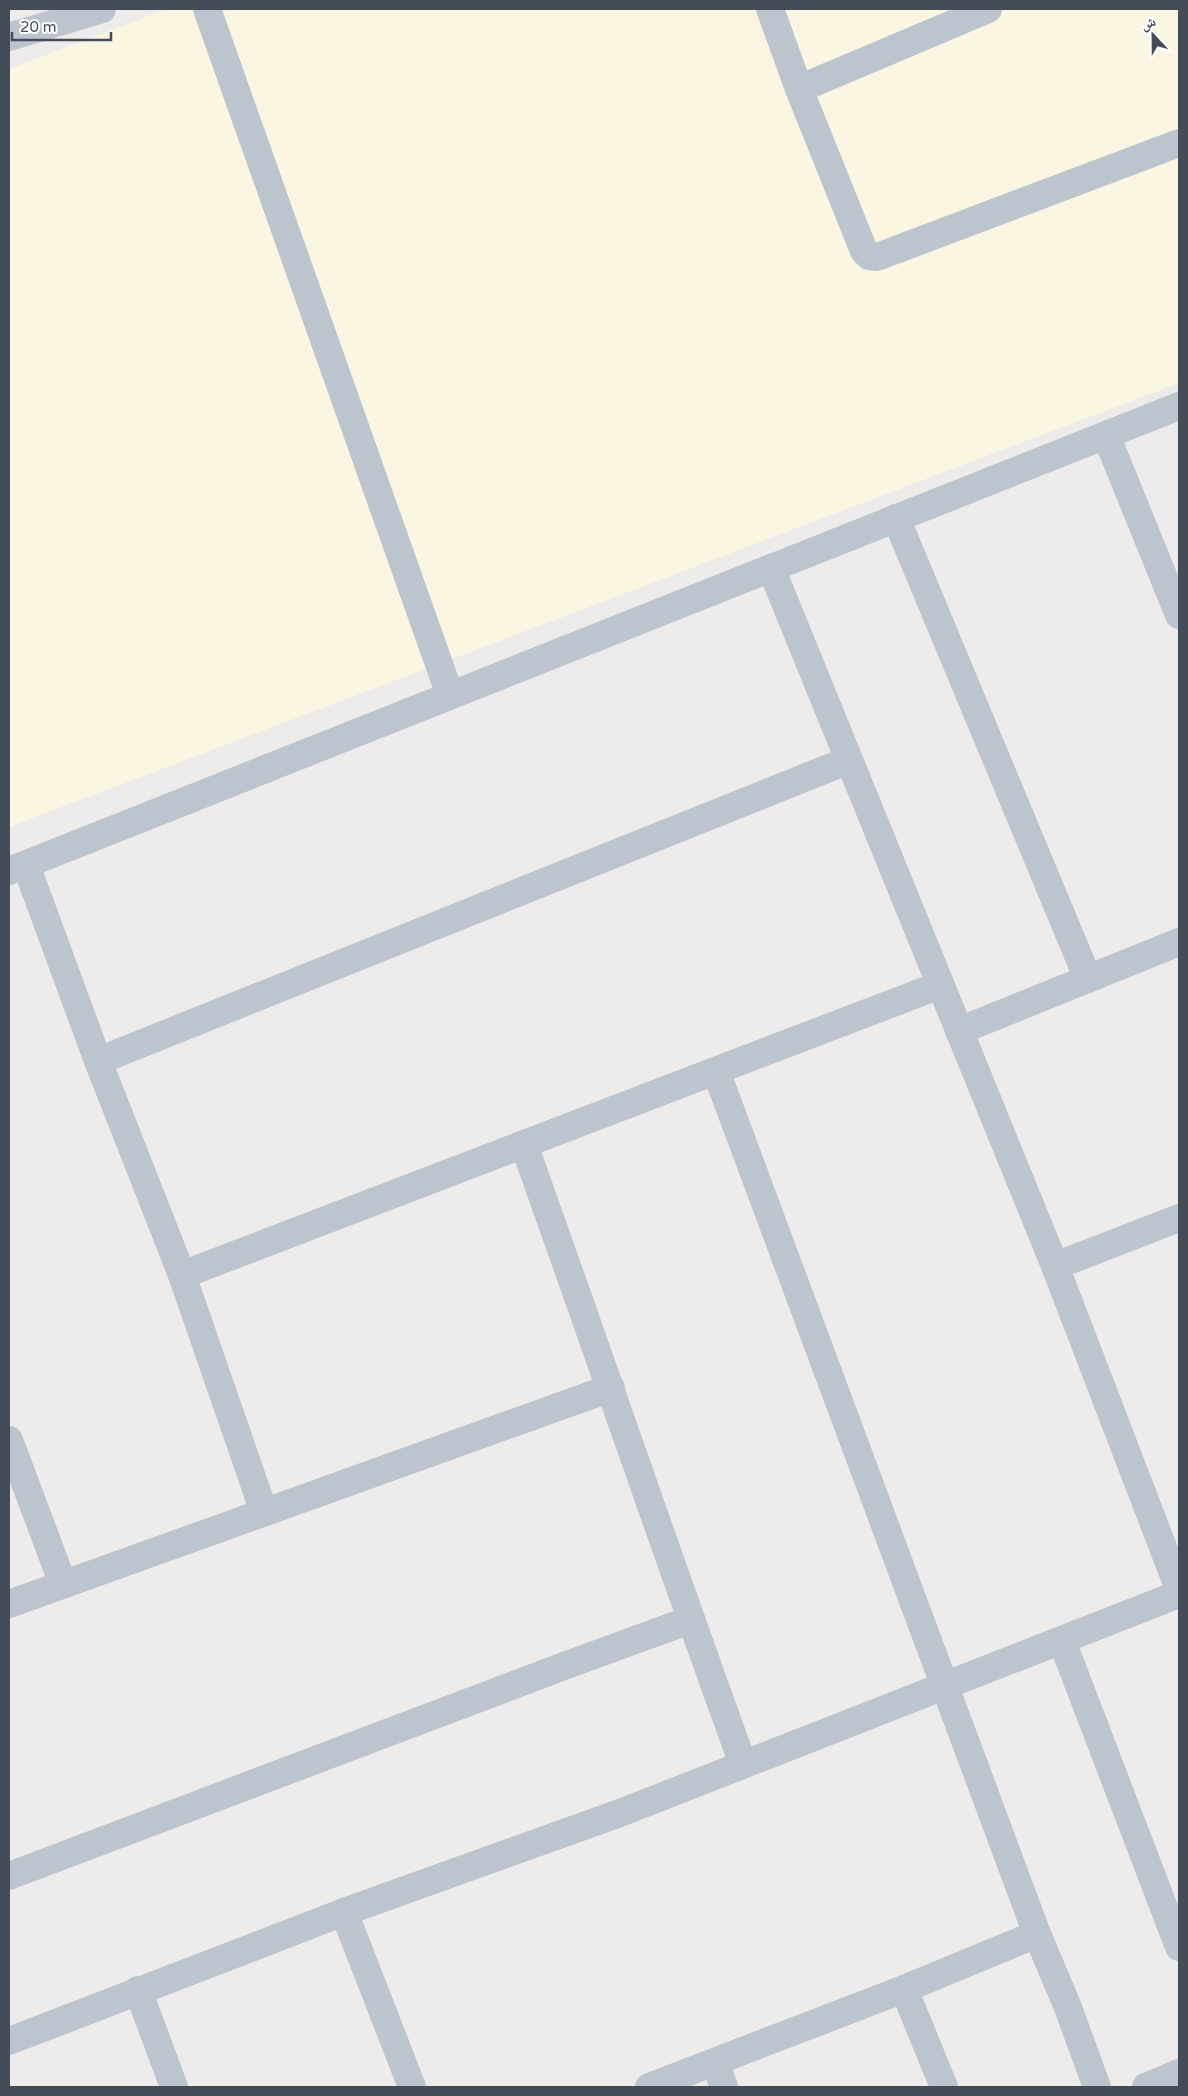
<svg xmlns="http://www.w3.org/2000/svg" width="1188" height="2096" viewBox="0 0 1188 2096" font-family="'Varela Round','Noto Naskh Arabic',sans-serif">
	<rect width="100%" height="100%" fill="#eeebeb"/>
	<polygon fill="#faf6e2" points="167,9 1179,9 1179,383 9,827 9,69"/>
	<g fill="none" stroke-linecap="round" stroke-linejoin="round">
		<g stroke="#bcc4cd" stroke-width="28">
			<polyline points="207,9 450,695"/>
			<polyline points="770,9 799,89 864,251 869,256 877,257 1179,143"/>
			<polyline points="9,37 102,9"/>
			<polyline points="799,89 988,9"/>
			<polyline points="1106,435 1179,615"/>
			<polyline points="896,518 1088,979"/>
			<polyline points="771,568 1055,1266 1179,1589"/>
			<polyline points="26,865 98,1061 182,1275 940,985"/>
			<polyline points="9,871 1179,406"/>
			<polyline points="959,1031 1179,942"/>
			<polyline points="98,1061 849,760"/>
			<polyline points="716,1071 1037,1934 1067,2005 1097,2087"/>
			<path d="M524,1145c74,206 144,413 219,619"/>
			<polyline points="1055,1266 1179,1218"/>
			<polyline points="182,1275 264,1512"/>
			<polyline points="9,1440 63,1584"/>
			<polyline points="9,1604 611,1388"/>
			<polyline points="1062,1641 1179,1947"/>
			<polyline points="9,1876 564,1666 690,1620"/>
			<polyline points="344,1912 412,2087"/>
			<polyline points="904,1989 944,2087"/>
			<polyline points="138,1990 174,2087"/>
			<polyline points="9,2041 344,1912 620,1813 1179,1594"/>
			<polyline points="715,2062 724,2087"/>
			<polyline points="649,2087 904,1989 1037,1934"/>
			<polyline points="1146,2087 1179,2073"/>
		</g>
	</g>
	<rect width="1188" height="2096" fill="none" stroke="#444c58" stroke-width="20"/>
	<g transform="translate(1153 35) rotate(338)" stroke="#ffffff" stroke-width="4" paint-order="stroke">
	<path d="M0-4L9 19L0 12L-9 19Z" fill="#444c58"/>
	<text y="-8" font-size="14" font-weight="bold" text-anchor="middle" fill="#444c58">ش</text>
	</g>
	<path d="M12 32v8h99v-8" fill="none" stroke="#444c58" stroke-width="2.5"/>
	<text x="20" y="32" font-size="15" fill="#444c58" stroke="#ffffff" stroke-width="4" paint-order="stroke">20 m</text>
</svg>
